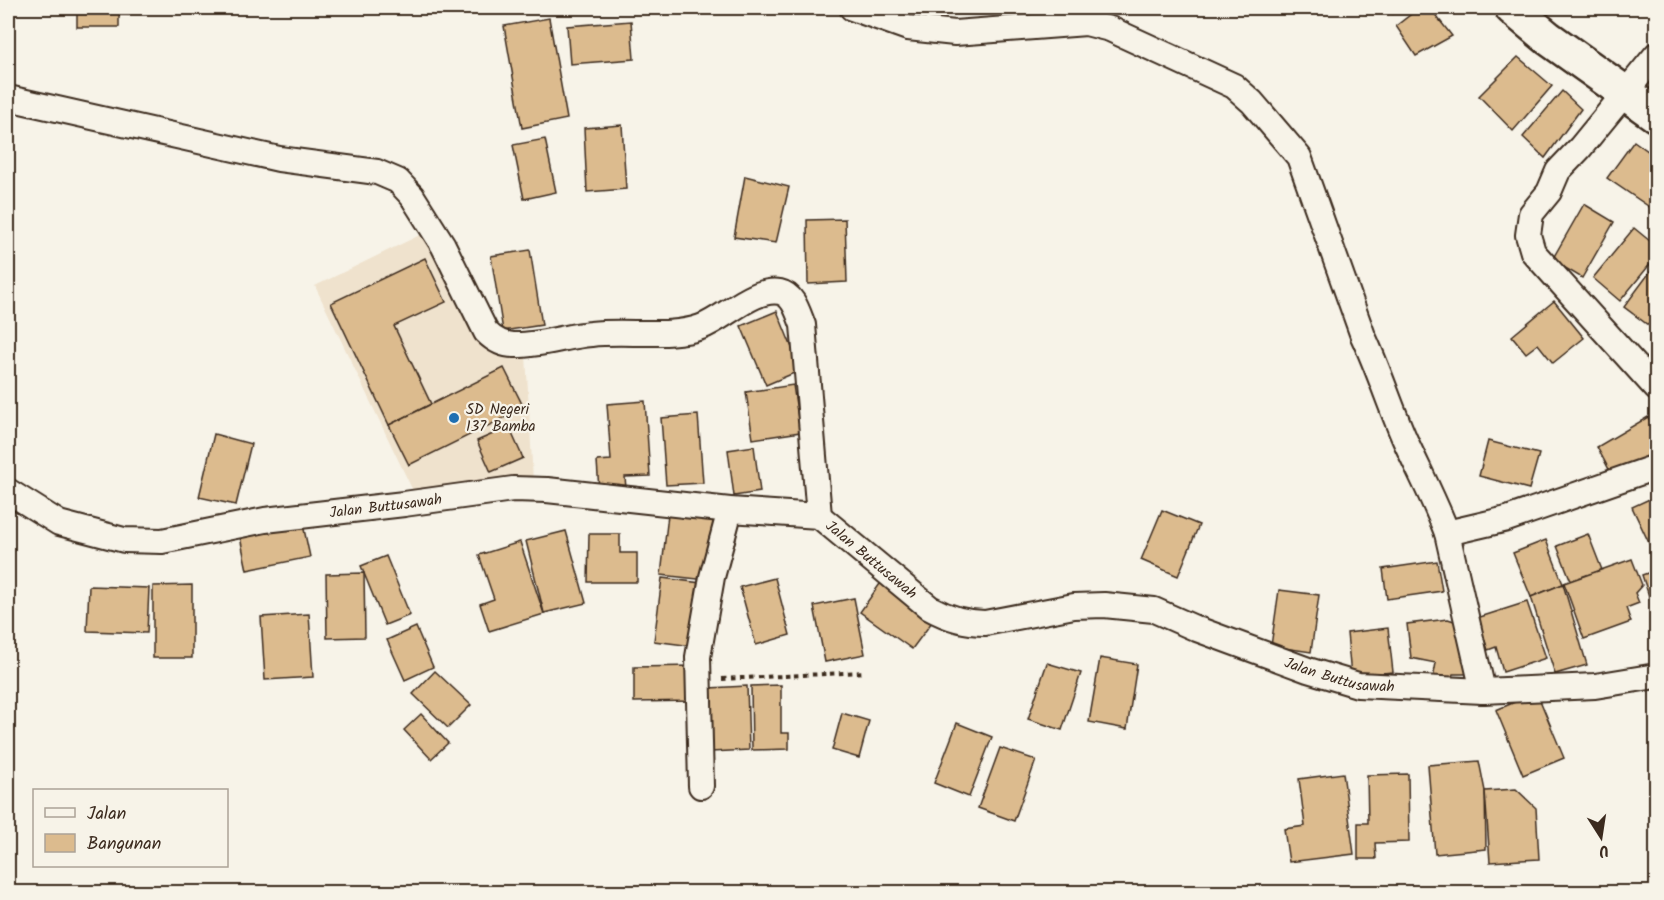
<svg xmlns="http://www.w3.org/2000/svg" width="1664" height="900" viewBox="0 0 1664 900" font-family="Kalam,sans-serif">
	<rect width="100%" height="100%" fill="#f7f3e8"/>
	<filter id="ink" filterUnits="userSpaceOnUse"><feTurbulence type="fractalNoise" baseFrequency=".0167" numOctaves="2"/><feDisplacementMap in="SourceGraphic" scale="12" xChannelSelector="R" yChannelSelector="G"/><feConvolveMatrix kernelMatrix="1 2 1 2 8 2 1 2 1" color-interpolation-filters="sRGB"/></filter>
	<g filter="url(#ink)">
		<polygon fill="#efe2cd" points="426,232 486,349 526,355 533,481 414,493 315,286"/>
		<g fill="#dcbb8e" stroke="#3b2a1e" stroke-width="1.5">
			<polygon points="77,8 129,8 129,15 119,15 119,27 77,27"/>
			<polygon points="1387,8 1399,8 1393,14"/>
			<polygon points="1419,8 1430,8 1452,36 1416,56 1396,26"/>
			<polygon points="549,18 567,119 522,128 504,26"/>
			<polygon points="631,21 634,59 570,64 567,26"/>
			<polygon points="1518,57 1552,86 1513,131 1479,96"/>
			<polygon points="1562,91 1581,109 1545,158 1523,137"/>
			<polygon points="622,125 626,189 587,192 584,128"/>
			<polygon points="545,139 556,192 524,199 513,145"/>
			<polygon points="1634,141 1656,157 1656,201 1651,208 1607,178"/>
			<polygon points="745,176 789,187 776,243 734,237"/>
			<polygon points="1584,204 1614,222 1582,278 1552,260"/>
			<polygon points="845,219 847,282 808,284 807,220"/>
			<polygon points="1634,228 1656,246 1656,257 1620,301 1593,278"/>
			<polygon points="530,250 542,325 503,331 491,256"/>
			<polygon points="425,258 446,302 394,326 431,404 389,425 331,303"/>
			<polygon points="1656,264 1656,331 1624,307"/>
			<polygon points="1554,301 1584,338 1553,363 1538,344 1526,353 1512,336"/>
			<polygon points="777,311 801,370 766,385 741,326"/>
			<polygon points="504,368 524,408 409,465 389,425"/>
			<polygon points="793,385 800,432 753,439 746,392"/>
			<polygon points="645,401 650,476 625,477 626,488 599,490 597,461 611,460 607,404"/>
			<polygon points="698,415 703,483 666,485 661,418"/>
			<polygon points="1648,417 1656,430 1656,454 1611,473 1597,447"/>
			<polygon points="509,427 523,458 491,472 477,441"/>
			<polygon points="214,434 251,444 236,505 199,497"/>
			<polygon points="1488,441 1539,454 1529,489 1479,476"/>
			<polygon points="754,446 760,492 734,496 728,450"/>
			<polygon points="1656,496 1656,542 1650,545 1632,507"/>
			<polygon points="1162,510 1199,525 1178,576 1141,560"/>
			<polygon points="668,515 714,520 707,580 661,575"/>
			<polygon points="302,520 310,557 247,570 239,532"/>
			<polygon points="566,531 586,603 544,613 526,541"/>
			<polygon points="589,534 620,534 620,553 637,553 637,582 588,582"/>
			<polygon points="1588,534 1602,570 1571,581 1557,546"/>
			<polygon points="1546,540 1563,584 1531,597 1513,553"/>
			<polygon points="520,542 544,614 489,631 480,604 494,599 479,555"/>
			<polygon points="386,556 410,615 385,625 361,566"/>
			<polygon points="1632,559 1642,585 1635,593 1639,603 1626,608 1631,622 1584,639 1564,583"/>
			<polygon points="1437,561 1442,591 1387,599 1383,569"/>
			<polygon points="1656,570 1656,617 1642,575"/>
			<polygon points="364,573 365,637 327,638 326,574"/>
			<polygon points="662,578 701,583 692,646 654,641"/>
			<polygon points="775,578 790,635 756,645 740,587"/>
			<polygon points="882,581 935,618 912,649 860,612"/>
			<polygon points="1563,584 1587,665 1555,674 1531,597"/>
			<polygon points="192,585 192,658 153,658 153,586"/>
			<polygon points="89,586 149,588 147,633 87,631"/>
			<polygon points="1279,590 1319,595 1311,652 1271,646"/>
			<polygon points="854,598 865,654 825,662 814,606"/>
			<polygon points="1527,602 1546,658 1503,672 1496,647 1488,650 1477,618"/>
			<polygon points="309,614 313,677 265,680 261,617"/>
			<polygon points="1448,619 1466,625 1468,674 1453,674 1450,682 1433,679 1436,663 1411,658 1407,624"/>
			<polygon points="416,627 433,667 405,680 387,640"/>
			<polygon points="1388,628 1393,672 1351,676 1347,633"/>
			<polygon points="1100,658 1137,664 1127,729 1089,722"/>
			<polygon points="1047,663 1081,673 1062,730 1028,719"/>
			<polygon points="694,666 694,701 634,702 634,667"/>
			<polygon points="435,671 471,705 448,728 413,694"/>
			<polygon points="781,685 781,733 789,733 789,749 752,750 751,686"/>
			<polygon points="747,686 749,750 711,752 709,688"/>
			<polygon points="1537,693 1564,758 1523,775 1496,710"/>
			<polygon points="842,713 869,721 859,758 832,750"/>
			<polygon points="421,714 448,743 431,759 404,730"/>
			<polygon points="957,723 992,737 969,797 934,783"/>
			<polygon points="1000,748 1036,760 1014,821 978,808"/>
			<polygon points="1479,761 1485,791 1486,849 1435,854 1428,765"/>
			<polygon points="1343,773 1354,854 1289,862 1284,829 1305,826 1299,779"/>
			<polygon points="1408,774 1409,842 1375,843 1376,859 1358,859 1358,823 1368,823 1367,775"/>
			<polygon points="1516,789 1536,808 1539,859 1490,862 1485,791"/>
		</g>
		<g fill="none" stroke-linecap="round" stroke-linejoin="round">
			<defs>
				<g id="street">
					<path d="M852,8l56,20 47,5 131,-10 24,6 124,57 18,16 47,55 64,179c16,34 27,70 42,104 14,31 30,61 42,93l36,158"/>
					<polyline points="1656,55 1580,148 1558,171 1549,192 1531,214 1528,235 1533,252 1656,388"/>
					<path d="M8,98l271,61 98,13 21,9 14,15 31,49 43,87c8,8 16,13 28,13 24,1 53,-9 77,-11 34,-4 80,4 110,-7 24,-9 53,-40 79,-35 14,3 18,21 23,33l16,191"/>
					<path id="s1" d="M8,491l51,32 65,17 38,1 103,-21 139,-16 109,-15 34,1 183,20 89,6 111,92c18,10 34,15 55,15l89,-17 30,-1 50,5 43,19 111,41 50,15 125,6 112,-5 61,-10"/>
					<polyline points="1447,533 1507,519 1656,467"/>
					<polyline points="701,786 698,657 712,577 730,510"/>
				</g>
				<polyline id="highway" points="1512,8 1548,38 1656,115"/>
			</defs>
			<use href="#street" stroke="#3b2a1e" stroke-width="28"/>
			<use href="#highway" stroke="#3b2a1e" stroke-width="38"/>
			<polyline stroke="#3b2a1e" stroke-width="4" stroke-dasharray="4.5 4.5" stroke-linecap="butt" points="722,679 865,672"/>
			<use href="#street" stroke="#f7f3e8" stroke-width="24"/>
			<use href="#highway" stroke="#f7f3e8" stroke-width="33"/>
		</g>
	</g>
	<circle fill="#1f6fb2" stroke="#f7f3e8" stroke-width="2" cx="454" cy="418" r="6"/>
	<g text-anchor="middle" stroke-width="4.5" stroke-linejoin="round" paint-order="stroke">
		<g font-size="15" fill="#3b2a1e" stroke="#f7f3e8" text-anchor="start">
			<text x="466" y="414">SD Negeri<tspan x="466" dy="17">137 Bamba</tspan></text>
		</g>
		<g font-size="15" fill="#3b2a1e" stroke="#f7f3e8">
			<text dy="5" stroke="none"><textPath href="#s1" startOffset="392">Jalan Buttusawah</textPath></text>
			<text dy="5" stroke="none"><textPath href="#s1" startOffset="896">Jalan Buttusawah</textPath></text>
			<text dy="5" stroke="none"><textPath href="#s1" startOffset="1398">Jalan Buttusawah</textPath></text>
		</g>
	</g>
	<rect width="1664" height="900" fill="none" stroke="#f7f3e8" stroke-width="30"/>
	<rect x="15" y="15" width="1634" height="870" fill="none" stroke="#3b2a1e" stroke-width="2" filter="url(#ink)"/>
	<rect x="33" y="789" width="195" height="78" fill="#f7f3e8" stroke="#aca397" stroke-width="1.5"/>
	<rect x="45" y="808" width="30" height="9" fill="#f7f3e8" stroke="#aca397" stroke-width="1.5"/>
	<text x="87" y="819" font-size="18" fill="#3b2a1e">Jalan</text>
	<rect x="45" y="834" width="30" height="18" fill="#dcbb8e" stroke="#aca397" stroke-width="1.5"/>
	<text x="87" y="849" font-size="18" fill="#3b2a1e">Bangunan</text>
	<g transform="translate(1601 837) rotate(168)" stroke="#f7f3e8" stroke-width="4.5" paint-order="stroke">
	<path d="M0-4.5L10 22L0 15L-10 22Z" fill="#3b2a1e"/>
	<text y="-9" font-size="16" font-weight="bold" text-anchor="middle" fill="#3b2a1e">U</text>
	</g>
</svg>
